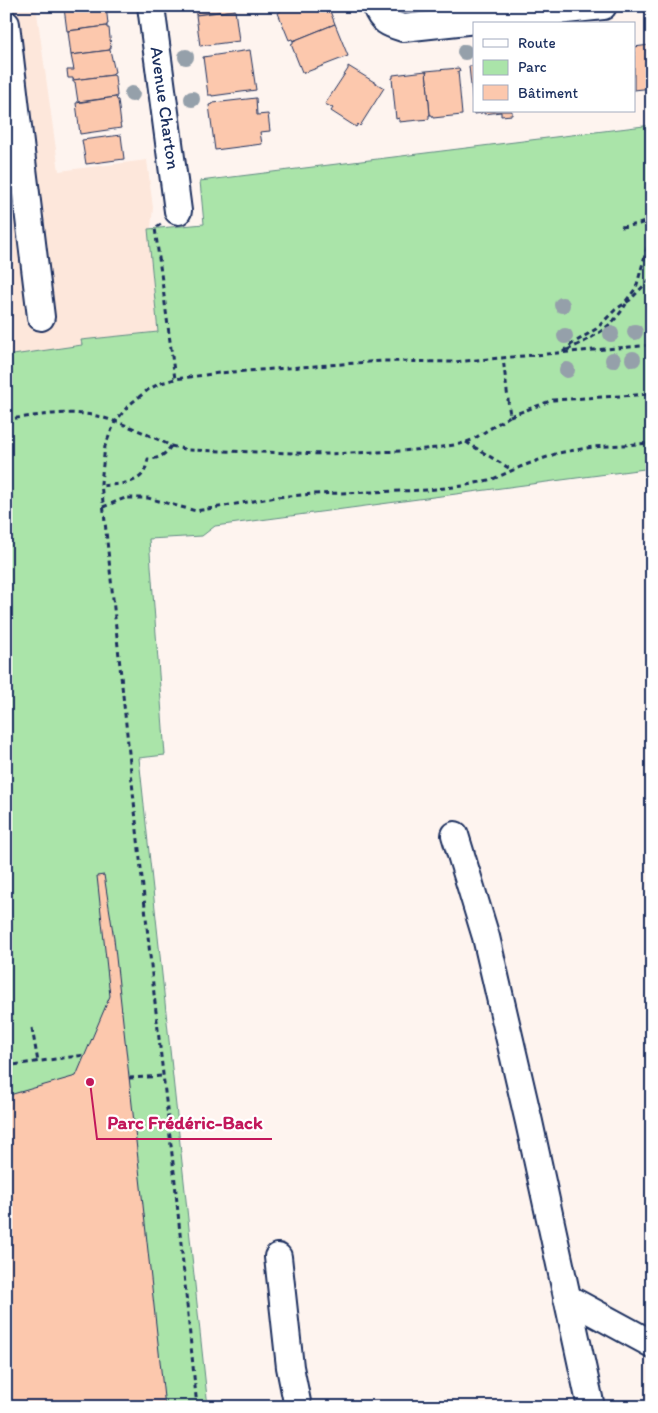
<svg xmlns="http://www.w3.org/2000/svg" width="658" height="1413" viewBox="0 0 658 1413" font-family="Itim,sans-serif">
	<rect width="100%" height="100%" fill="#fef4ef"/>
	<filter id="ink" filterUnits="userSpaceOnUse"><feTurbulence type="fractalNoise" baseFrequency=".02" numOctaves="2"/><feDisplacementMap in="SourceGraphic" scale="10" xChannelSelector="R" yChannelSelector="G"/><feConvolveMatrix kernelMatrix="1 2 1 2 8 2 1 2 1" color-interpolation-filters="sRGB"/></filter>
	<g filter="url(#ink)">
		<polygon fill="#fde7db" points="6,6 36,6 59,171 147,160 153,208 151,228 148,229 158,332 82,340 82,345 6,356"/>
		<polygon fill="#aae4a9" stroke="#628a84" points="652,125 652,468 215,526 202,536 149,539 165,755 139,758 208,1407 6,1407 6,356 82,345 81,340 158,332 148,229 204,224 200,181"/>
		<g fill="#fcc8ad" stroke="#1b2f5e">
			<polygon points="75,6 106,6 108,24 107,24 107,26 67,31 64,8"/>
			<polygon points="195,6 235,6 235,10 196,15"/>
			<polygon points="288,6 328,6 335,24 293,41 292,39 289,40 278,13 281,11 280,9"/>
			<polygon points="235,10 239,41 200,46 196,15"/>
			<polygon points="335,24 348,56 304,73 302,72 291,44 293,43 293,41"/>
			<polygon points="107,26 107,28 109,28 111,48 110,48 110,50 71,55 68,31"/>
			<polygon points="650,45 652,60 652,88 634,90 634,47"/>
			<polygon points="110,50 115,72 113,73 113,75 73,80 73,78 68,78 67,70 74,70 71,55"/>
			<polygon points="250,50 256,90 212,96 212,95 208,95 203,57"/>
			<polygon points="348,66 384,88 360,126 358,124 356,127 331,111 333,108 325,104 348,69"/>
			<polygon points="469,66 474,66 474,111 482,111 482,113 474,114"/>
			<polygon points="459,68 460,71 458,71 462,115 433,118 432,115 430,115 426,71"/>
			<polygon points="426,71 430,115 429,115 429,119 399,122 399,118 396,119 392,78 393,78 393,75"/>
			<polygon points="113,75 115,76 117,96 116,96 116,97 78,102 75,82 73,82 73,80"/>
			<polygon points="116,97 117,100 118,100 121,124 120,124 121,128 80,134 76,103"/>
			<polygon points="256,98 257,115 268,114 270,131 260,132 262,144 215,150 209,105 213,104 213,103"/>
			<polygon points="484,111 512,111 512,115 501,116 501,112 484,114"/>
			<polygon points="121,135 124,159 86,164 82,140"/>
			<polygon points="104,875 114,939 165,1407 6,1407 6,1096 76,1076 110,996 97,876"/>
		</g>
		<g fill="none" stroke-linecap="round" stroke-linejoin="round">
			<defs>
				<g id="minor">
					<polyline points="151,6 178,211"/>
					<path d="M376,6c5,15 13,18 27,22l200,-22"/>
					<polyline points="6,24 21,152 6,154"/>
					<polyline points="21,152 41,317"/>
					<polyline points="455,835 486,937 529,1122 591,1407"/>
					<polyline points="278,1257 290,1367 298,1407"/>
					<polyline points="567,1298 652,1344"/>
				</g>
			</defs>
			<use href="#minor" stroke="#1b2f5e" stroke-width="30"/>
			<g stroke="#1b2f5e" stroke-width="3" stroke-dasharray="5 4" stroke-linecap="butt">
				<polyline points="161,224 155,228 175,379"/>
				<polyline points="621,227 639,224 652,219"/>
				<polyline points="626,301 636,288 652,230"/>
				<path d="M567,350c24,-11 46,-23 59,-46"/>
				<polyline points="563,352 572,344 596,329 615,310 630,300 652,277"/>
				<polyline points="510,416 553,400 652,394"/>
				<path d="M6,419c26,-2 52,-8 78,-5 25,2 64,20 87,32 -6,9 -12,13 -23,13 -1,4 -2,9 -4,13 -7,13 -30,12 -43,14"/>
				<polyline points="466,442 512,470"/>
				<polyline points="171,446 188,450 327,454 401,451 436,448 460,444 472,440 510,416 503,358"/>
				<polyline points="103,507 125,498 148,498 196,511 276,497 314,494 427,490 463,486 493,479 520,467 558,453 593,447 652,443"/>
				<polyline points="32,1028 38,1062"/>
				<polyline points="6,1066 85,1055"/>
				<polyline points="129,1078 163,1076"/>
				<polyline points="197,1407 174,1172 154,994 101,483 105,446 115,422 129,405 149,389 161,383 175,379 219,373 383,361 453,362 652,345"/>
			</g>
			<use href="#minor" stroke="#fff" stroke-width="26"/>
		</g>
		<g fill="#95a0aa">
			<circle cx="465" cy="52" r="8"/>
			<circle cx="186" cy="57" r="8"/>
			<circle cx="132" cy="94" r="8"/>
			<circle cx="192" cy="99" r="8"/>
			<circle cx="562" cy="305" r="8"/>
			<circle cx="635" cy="332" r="8"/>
			<circle cx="611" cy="334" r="8"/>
			<circle cx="565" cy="336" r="8"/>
			<circle cx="633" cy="359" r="8"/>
			<circle cx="613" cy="360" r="8"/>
			<circle cx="567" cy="370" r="8"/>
		</g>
	</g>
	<g text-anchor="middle" stroke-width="4.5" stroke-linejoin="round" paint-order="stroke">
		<g font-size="18" fill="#1b2f5e" stroke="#fff">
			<text transform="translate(165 108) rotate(82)" y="6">Avenue Charton</text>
		</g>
	</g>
	<path fill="none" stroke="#c2185b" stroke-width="2" d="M90 1082L97 1139H272"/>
	<circle fill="#c2185b" stroke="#fff" stroke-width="2" cx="90" cy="1082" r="5"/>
	<g font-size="19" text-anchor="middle" font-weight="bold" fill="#c2185b" stroke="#fff" stroke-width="4.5" stroke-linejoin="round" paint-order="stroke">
		<text x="185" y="1129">Parc Frédéric-Back</text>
	</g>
	<rect width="658" height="1413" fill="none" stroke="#fff" stroke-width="25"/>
	<rect x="12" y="12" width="633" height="1388" fill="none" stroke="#1b2f5e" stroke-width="2" filter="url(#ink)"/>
	<rect x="473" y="22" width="162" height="90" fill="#ffffff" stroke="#a4acbf"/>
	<rect x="483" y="39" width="25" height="8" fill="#ffffff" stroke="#a4acbf"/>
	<text x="518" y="48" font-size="15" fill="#1b2f5e">Route</text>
	<rect x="483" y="60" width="25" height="15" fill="#aae4a9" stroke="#a4acbf"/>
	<text x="518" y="72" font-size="15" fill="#1b2f5e">Parc</text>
	<rect x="483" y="85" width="25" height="15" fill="#fcc8ad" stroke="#a4acbf"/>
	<text x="518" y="98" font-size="15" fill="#1b2f5e">Bâtiment</text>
</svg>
